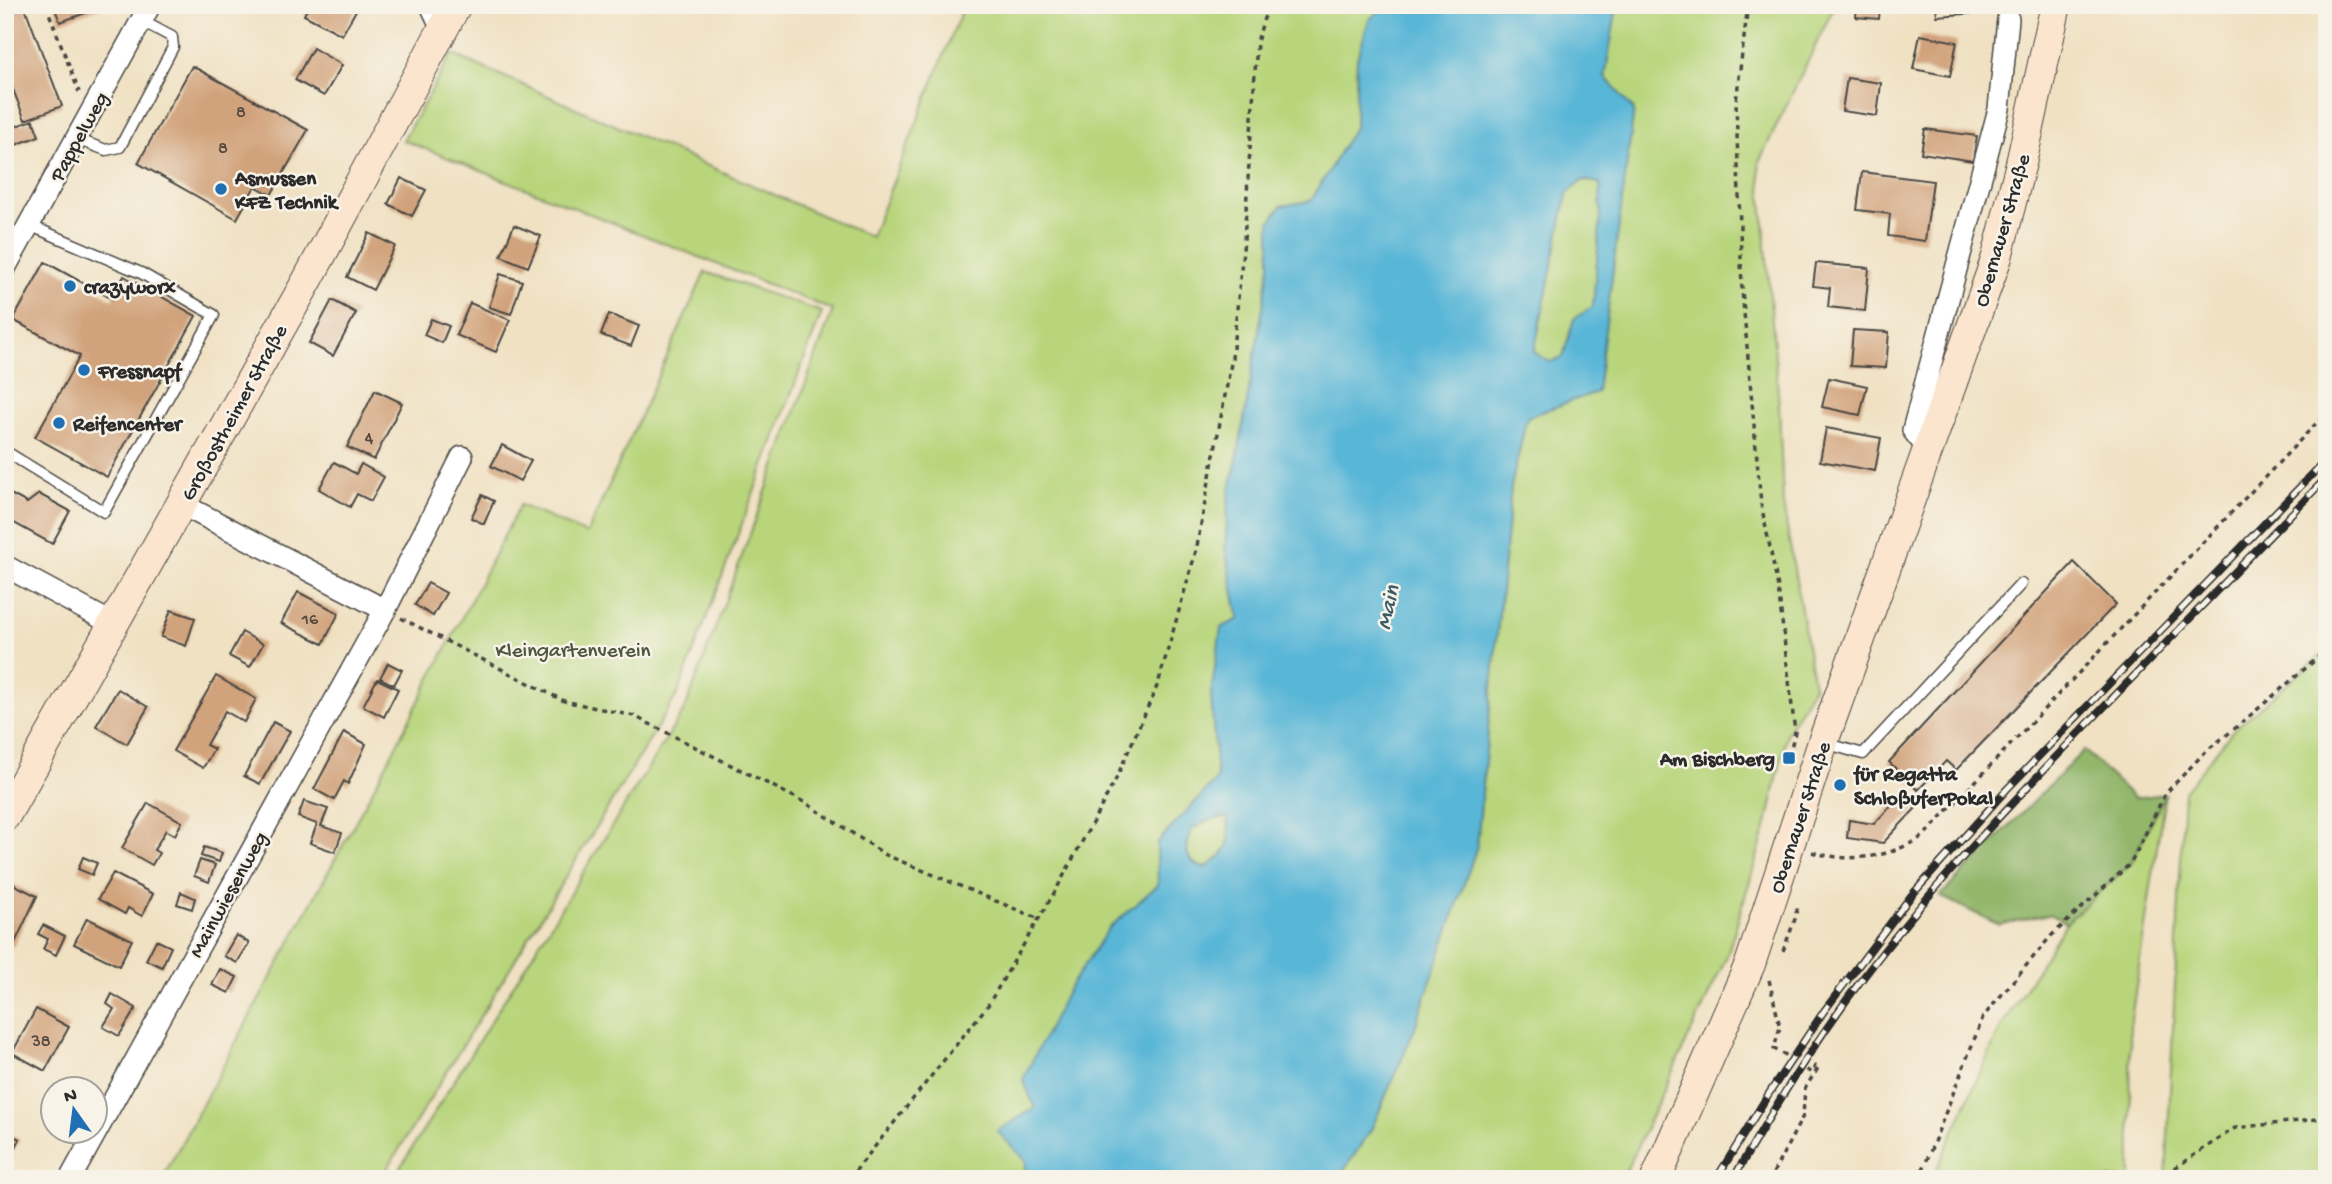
<svg xmlns="http://www.w3.org/2000/svg" width="2332" height="1184" viewBox="0 0 2332 1184" font-family="'Gochi Hand',sans-serif">
	<rect width="100%" height="100%" fill="#f7f3e8"/>
	<filter id="ink" filterUnits="userSpaceOnUse"><feTurbulence type="fractalNoise" baseFrequency=".0143" numOctaves="2"/><feDisplacementMap in="SourceGraphic" scale="14" xChannelSelector="R" yChannelSelector="G"/><feConvolveMatrix kernelMatrix="1 2 1 2 8 2 1 2 1" color-interpolation-filters="sRGB"/></filter>
	<filter id="wash" filterUnits="userSpaceOnUse"><feTurbulence type="fractalNoise" baseFrequency=".00686" numOctaves="4" result="noise"/><feDisplacementMap in="SourceGraphic" scale="28" xChannelSelector="R" yChannelSelector="G"/><feGaussianBlur stdDeviation="1.57" result="paint"/><feColorMatrix in="noise" values="0 0 0 0 0 0 0 0 0 0 0 0 0 0 0 0 0 1.4 0 .05"/><feComposite in="paint" operator="in"/></filter>
	<g filter="url(#wash)">
		<rect width="100%" height="100%" fill="#f0e1c3"/>
		<g fill="#b8d57b" stroke="#728053" stroke-width="2">
			<polygon points="964,5 1381,5 1382,9 1357,59 1355,126 1311,201 1281,206 1270,222 1270,265 1238,455 1229,493 1225,548 1239,620 1211,694 1217,779 1157,843 1158,885 1109,928 1036,1108 1026,1161 1025,1179 393,1179 686,707 833,310 403,140 452,54 871,237"/>
			<polygon points="1617,5 1835,5 1759,162 1779,405 1783,504 1814,686 1787,733 1767,824 1727,956 1622,1179 1338,1179 1371,1130 1414,1030 1477,846 1511,487 1526,417 1597,391 1605,77"/>
			<polygon points="1583,180 1600,183 1601,214 1593,307 1574,319 1563,357 1550,363 1534,352 1567,194"/>
			<polygon points="705,272 822,312 678,693 381,1179 162,1179 384,769 520,505 587,534"/>
			<polygon points="2327,650 2327,1179 2166,1179 2184,791 2233,730"/>
			<polygon points="2165,794 2130,1026 2131,1179 1932,1179 2001,1027 2066,923 2131,863"/>
			<path d="M1227,817c4,27 2,36 -22,51 -22,-6 -20,-20 -13,-39l17,-9z"/>
		</g>
		<polygon fill="#92b66b" stroke="#5e704b" stroke-width="2" points="2084,750 2134,798 2165,794 2131,863 2066,923 2049,914 1999,925 1940,896"/>
		<path fill="#59b6d7" stroke="#427081" stroke-width="2" fill-rule="evenodd" d="M1381,5h236l-12,72 29,33 -37,282 -70,25 -16,70 -34,359 -63,184 -43,100 -33,49h-313l1,-18 -29,-30 38,-23 -12,-29 45,-89 41,-62 49,-43 -1,-42 60,-64 -6,-85 10,-66 18,-9 -14,-71 4,-55 9,-38 32,-190v-43l11,-16 30,-5 44,-75 2,-67 12,-39 12,-11zM1583,180l17,3 1,31 -8,92 -19,13 -11,38 -13,5 -16,-10 33,-158zM1227,817c6,27 1,37 -22,51 -22,-6 -20,-20 -13,-39l16,-9z"/>
		<g id="blocks">
			<g fill="#d1a37b">
				<polygon points="24,5 62,106 25,120 5,69 5,12"/>
				<polygon points="57,5 106,5 106,6 60,22 54,6"/>
				<polygon points="309,5 359,5 342,35 304,15"/>
				<polygon points="1857,5 1880,5 1879,19 1856,17"/>
				<polygon points="1936,5 1979,5 1979,13 1937,16"/>
				<polygon points="1920,35 1957,42 1950,76 1913,69"/>
				<polygon points="313,48 342,65 324,96 295,80"/>
				<polygon points="192,66 308,130 271,195 255,186 237,219 138,163"/>
				<polygon points="1847,78 1881,83 1877,116 1842,111"/>
				<polygon points="33,120 39,136 5,149 5,130"/>
				<polygon points="1925,129 1977,136 1973,161 1921,153"/>
				<polygon points="1862,172 1933,181 1925,241 1888,236 1890,214 1857,210"/>
				<polygon points="401,178 426,190 412,216 388,204"/>
				<polygon points="514,225 541,236 528,267 501,256"/>
				<polygon points="369,233 395,246 373,290 347,277"/>
				<polygon points="45,262 112,299 124,276 196,316 107,477 35,437 80,356 13,320"/>
				<polygon points="1816,263 1869,268 1865,311 1828,307 1830,288 1813,286"/>
				<polygon points="500,274 522,281 511,314 489,307"/>
				<polygon points="332,300 356,313 333,356 309,343"/>
				<polygon points="470,303 510,320 496,352 456,335"/>
				<polygon points="609,314 639,326 631,346 601,335"/>
				<polygon points="431,319 449,326 442,343 424,335"/>
				<polygon points="1853,330 1889,332 1886,368 1850,366"/>
				<polygon points="1829,378 1867,386 1860,415 1822,407"/>
				<polygon points="375,390 402,403 374,460 347,447"/>
				<polygon points="1826,428 1881,438 1875,471 1820,461"/>
				<polygon points="502,445 531,461 520,481 491,466"/>
				<polygon points="334,462 356,474 361,464 384,477 371,501 357,494 350,507 319,489"/>
				<polygon points="5,491 27,503 39,494 70,511 52,544 5,518"/>
				<polygon points="482,495 494,501 484,524 471,518"/>
				<polygon points="2074,562 2116,604 1956,770 1946,761 1918,790 1889,762"/>
				<polygon points="428,583 446,593 433,616 415,605"/>
				<polygon points="298,592 339,613 323,644 281,623"/>
				<polygon points="171,610 195,618 186,646 161,637"/>
				<polygon points="242,632 263,644 250,667 229,656"/>
				<polygon points="388,663 402,670 394,685 380,678"/>
				<polygon points="216,676 256,699 244,722 225,711 206,745 214,749 203,768 173,751"/>
				<polygon points="377,679 398,689 384,717 363,706"/>
				<polygon points="118,689 148,707 127,744 96,726"/>
				<polygon points="273,722 290,731 260,784 244,776"/>
				<polygon points="344,732 366,744 348,784 344,781 334,800 314,789"/>
				<polygon points="1902,794 1916,808 1883,843 1847,838 1849,820 1874,824"/>
				<polygon points="304,801 328,809 321,826 342,833 335,852 310,843 317,824 298,817"/>
				<polygon points="148,803 182,822 175,835 166,830 154,850 159,853 152,865 122,848"/>
				<polygon points="204,847 222,853 219,862 201,856"/>
				<polygon points="83,857 97,863 92,875 78,869"/>
				<polygon points="200,860 215,865 209,882 194,876"/>
				<polygon points="113,873 153,894 142,916 128,908 125,914 98,899"/>
				<polygon points="13,884 37,896 13,947 5,943 5,899"/>
				<polygon points="181,892 195,898 192,909 177,904"/>
				<polygon points="87,918 132,940 119,966 74,944"/>
				<polygon points="43,925 65,936 56,955 43,949 48,939 38,934"/>
				<polygon points="236,935 249,943 237,963 224,956"/>
				<polygon points="156,940 171,947 162,967 146,960"/>
				<polygon points="220,969 237,977 229,993 212,985"/>
				<polygon points="112,994 136,1008 119,1036 103,1027 114,1009 107,1004"/>
				<polygon points="36,1009 69,1027 45,1071 12,1053"/>
				<polygon points="5,1132 20,1139 5,1168"/>
			</g>
		</g>
	</g>
	<g filter="url(#ink)">
		<use href="#blocks" fill-opacity="0" stroke="#494642" stroke-width="2"/>
		<g fill="none" stroke-linecap="round" stroke-linejoin="round">
			<defs>
				<g id="service">
					<polyline points="425,5 437,31"/>
					<polyline points="76,139 106,150 120,147 173,47 172,37 142,21"/>
					<polyline points="5,451 104,512 214,315 141,273 29,225"/>
					<polyline points="1825,743 1863,754 2021,584"/>
				</g>
				<g id="minor">
					<polyline points="5,268 150,5"/>
					<polyline points="1928,449 1913,430 1999,109 2008,19"/>
					<polyline points="181,504 385,610"/>
					<polyline points="5,566 113,624"/>
					<polyline points="70,1179 385,610 462,457"/>
				</g>
				<g id="secondary">
					<polyline points="5,816 307,281 456,5"/>
					<polyline points="1656,1179 1750,964 1823,742 1997,257 2022,159 2056,5"/>
				</g>
			</defs>
			<use href="#service" stroke="#494642" stroke-width="13"/>
			<use href="#minor" stroke="#494642" stroke-width="24"/>
			<use href="#secondary" stroke="#494642" stroke-width="32"/>
			<g stroke="#494642" stroke-width="3.5" stroke-dasharray="5 5" stroke-linecap="butt">
				<polyline points="46,5 79,92"/>
				<polyline points="1748,5 1736,102 1742,290 1761,504 1778,587 1795,732 1787,764"/>
				<polyline points="401,618 564,701 634,716 806,803 886,855 1039,919"/>
				<path d="M1812,852c33,10 71,7 101,-10 15,-7 28,-26 40,-37l374,-393"/>
				<polyline points="1783,951 1795,919 1797,908"/>
				<polyline points="1769,980 1780,1027 1774,1049 1792,1058 1811,1073 1815,1066 1819,1067 1805,1088 1803,1116 1770,1179"/>
				<polyline points="849,1179 988,1005 1057,888 1116,779 1158,684 1196,551 1232,358 1244,240 1257,42 1264,18 1277,5"/>
				<polyline points="1918,1179 1925,1165 1983,1017 2051,936 2131,863 2165,794 2206,751 2233,730 2327,650"/>
				<polyline points="2158,1179 2235,1128 2327,1118"/>
			</g>
			<use href="#service" stroke="#fff" stroke-width="10"/>
			<use href="#minor" stroke="#fff" stroke-width="21"/>
			<use href="#secondary" stroke="#fce5cf" stroke-width="30"/>
			<defs>
				<g id="rail">
					<polyline points="1716,1179 1768,1095 1824,1011 1911,896 2007,789 2327,459"/>
					<path d="M1733,1179c41,-72 85,-143 136,-209 71,-93 152,-177 233,-261 75,-77 150,-155 225,-232"/>
				</g>
			</defs>
			<use href="#rail" stroke="#2b2b2b" stroke-width="8"/>
			<use href="#rail" stroke="#f7f3e8" stroke-width="5" stroke-dasharray="16" stroke-linecap="butt"/>
		</g>
	</g>
	<g fill="#1f6fb2" stroke="#f7f3e8" stroke-width="2.5">
		<circle cx="221" cy="189" r="7"/>
		<circle cx="70" cy="286" r="7"/>
		<circle cx="84" cy="370" r="7"/>
		<circle cx="59" cy="423" r="7"/>
		<rect x="1782" y="751" width="14" height="14" rx="3.5"/>
		<circle cx="1840" cy="785" r="7"/>
	</g>
	<g text-anchor="middle" stroke-width="5" stroke-linejoin="round" paint-order="stroke">
		<g font-size="18" fill="#54493f">
			<text x="241" y="117">8</text>
			<text x="223" y="153">8</text>
			<text x="369" y="443">4</text>
			<text x="310" y="624">16</text>
			<text x="41" y="1046">38</text>
		</g>
		<g font-size="21" fill="#2b2b2b" stroke="#f7f3e8">
			<text transform="translate(78 136) rotate(-61)" y="7">Pappelweg</text>
			<text transform="translate(2001 230) rotate(-74)" y="7">Obernauer Straße</text>
			<text transform="translate(233 412) rotate(-61)" y="7">Großostheimer Straße</text>
			<text transform="translate(1799 817) rotate(-72)" y="7">Obernauer Straße</text>
			<text transform="translate(227 894) rotate(-61)" y="7">Mainwiesenweg</text>
		</g>
		<g font-size="21" font-weight="bold" fill="#2b2b2b" stroke="#f7f3e8" text-anchor="start">
			<text x="235" y="184">Asmussen<tspan x="235" dy="24">KFZ Technik</tspan></text>
			<text x="84" y="293">crazyworx</text>
			<text x="98" y="377">Fressnapf</text>
			<text x="73" y="430">Reifencenter</text>
			<text x="1775" y="765" text-anchor="end">Am Bischberg</text>
			<text x="1854" y="780">für Regatta<tspan x="1854" dy="24">SchloßuferPokal</tspan></text>
		</g>
		<g font-size="21" fill="#4e563f" stroke="#f7f3e8">
			<text x="573" y="656">Kleingartenverein</text>
		</g>
		<g font-size="23" font-style="italic" fill="#3b5c67" stroke="#f7f3e8">
			<text transform="translate(1386 607) rotate(-78)" y="8">Main</text>
		</g>
	</g>
	<rect width="2332" height="1184" fill="none" stroke="#f7f3e8" stroke-width="28"/>
	<g transform="translate(74 1110) rotate(346)"><circle r="33" fill="#f7f3e8" stroke="#a5a39c" stroke-width="2"/>
	<path d="M0-5L12 26L0 18L-12 26Z" fill="#1f6fb2"/>
	<text y="-10" font-size="19" font-weight="bold" text-anchor="middle" fill="#2b2b2b">N</text>
	</g>
</svg>
